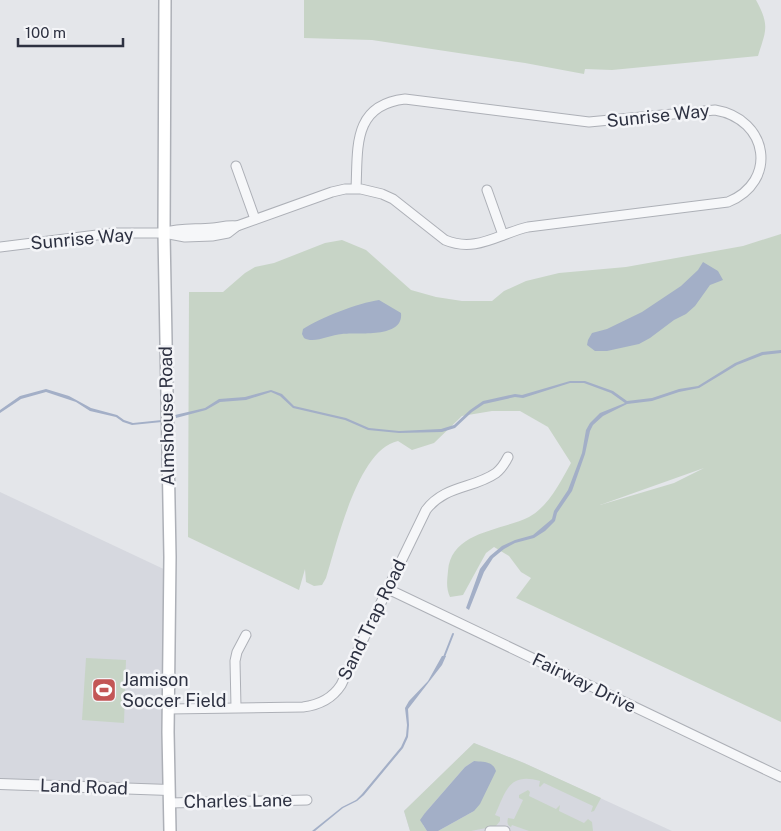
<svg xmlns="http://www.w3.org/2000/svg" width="781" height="831" viewBox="0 0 781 831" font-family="'Public Sans',sans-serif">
	<rect width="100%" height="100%" fill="#e4e6ea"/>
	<g fill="#d6d8df">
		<polygon points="0,492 170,572 169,790 0,784"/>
		<polygon points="474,743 524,763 672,831 410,831 404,811"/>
	</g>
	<g fill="#c7d4c6" fill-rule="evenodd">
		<path d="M304,0h452c14,26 10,30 2,56l-146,14 -27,-1 -1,5 -59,-11 -153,-23 -68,-2z"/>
		<path d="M781,234v488l-265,-124 15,-20 -10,-6 -12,-16 -15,-9 -8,6 -23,42 -13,2c-4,-9 -3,-15 -2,-26 3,-40 53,-40 81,-54 20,-11 32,-36 42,-54l-23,-36 -28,-16h-28l-30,5 -28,27 -22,7 -14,-9c-40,8 -61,102 -72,137l-4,7 -8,1 -8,-4 -1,-13 -6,21 -111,-53 1,-245h34l22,-19 10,-6 19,-4 51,-20 17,-3 24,10 45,40 25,7 26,4h30l12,-10 22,-10 33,-8 67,-6 117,-21zM704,468l-30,15 -74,22z"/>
		<polygon points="86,658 126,660 124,723 82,720"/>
		<path d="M474,743l50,20 77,35 -7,13 -3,1 2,-6 -49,-23 -4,4 -1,-1 1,-5c-31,-9 -34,10 -45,34l5,2v4l-4,5 -25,5h-33l36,-20v-50l-9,6 -40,46 -2,12 4,6h-17l-6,-20z"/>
		<path d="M528,790l2,2 -1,4 27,13 4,-4 -1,6 25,12 4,-4 4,3 1,9h-64l-17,-6 -1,2c-4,-2 -4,-5 -3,-9l6,1 9,-19 -4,-2v-3z"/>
	</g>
	<g fill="#a3afc7">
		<polygon points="703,262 718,271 723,280 710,285 695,306 686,314 674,320 650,338 639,344 607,351 595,351 587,345 588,340 592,333 607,329 642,312 681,286 698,270"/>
		<path d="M379,300l22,13c3,26 -44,19 -59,21 -13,1 -28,10 -38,4l-2,-4 1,-5c17,-11 55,-26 76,-29z"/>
		<polygon points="781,350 781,353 763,355 737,365 699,388 679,392 652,401 627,404 603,416 593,425 590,431 585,454 572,491 557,513 555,521 545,531 534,538 515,543 504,549 493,558 484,572 469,610 466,608 480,569 490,556 502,546 515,540 533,535 552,519 554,511 568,490 582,453 586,430 590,423 600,413 625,403 611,393 584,383 570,383 523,398 515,397 484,404 472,412 455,428 442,432 399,433 368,430 345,420 293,408 280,396 271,392 246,400 220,402 206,410 176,418 175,415 205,408 219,399 245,397 271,390 282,394 294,406 346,418 369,428 399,431 441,429 454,425 470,410 483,401 515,394 522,395 570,381 585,381 613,391 627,401 652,398 679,389 698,386 735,363 762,352"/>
		<polygon points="46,389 69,396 91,408 117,415 124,420 133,423 162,420 162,422 132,425 123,422 116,417 90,411 76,402 46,392 21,399 0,413 0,410 20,396"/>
		<polygon points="442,656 446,656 442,665 408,709 409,725 408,737 403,748 364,795 357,801 343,808 315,831 312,831 342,807 356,800 362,794 401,747 406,736 407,725 405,708 409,701 428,681"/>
		<path d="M474,761c9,1 19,0 22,10l-16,33 -6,7 -36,20h-11l-7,-11 5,-7 40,-46z"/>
	</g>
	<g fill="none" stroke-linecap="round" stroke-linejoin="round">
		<polyline stroke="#a3afc7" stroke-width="2" points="444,657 453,634"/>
		<defs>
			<g id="minor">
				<polyline points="236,166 255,219"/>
				<polyline points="487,190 503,235"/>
				<path d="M164,233c17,-6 32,-3 49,-5 8,-1 15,-3 24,-2"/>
				<path d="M0,247l113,-14h51l21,4 27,-1 16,-3 9,-7 95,-34 13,-3h16l21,5 11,5 52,41c31,13 53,-6 83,-13l200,-25c50,-20 41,-83 -13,-92l-126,12 -184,-23c-53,6 -47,49 -49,90"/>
				<polyline points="388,589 781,777"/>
				<polyline points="236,707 235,661 237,652 246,635"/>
				<path d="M168,709l135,-2c16,-2 29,-8 38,-22l85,-175c19,-25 47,-21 70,-37 5,-4 9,-10 12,-16"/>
				<polyline points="169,803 307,800"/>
				<polyline points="490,831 505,831"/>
			</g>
			<polyline id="tertiary" points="0,784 169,790"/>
			<polyline id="secondary" points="165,0 164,233 170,557 168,732 170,831"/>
		</defs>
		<use href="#minor" stroke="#adb0b7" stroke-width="11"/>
		<use href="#tertiary" stroke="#adb0b7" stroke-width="12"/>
		<use href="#secondary" stroke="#adb0b7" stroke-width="14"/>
		<use href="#minor" stroke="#f6f7f9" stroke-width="9"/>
		<use href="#tertiary" stroke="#f6f7f9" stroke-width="10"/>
		<use href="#secondary" stroke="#fff" stroke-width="11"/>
	</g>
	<defs>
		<symbol id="stadium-square" viewBox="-11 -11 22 22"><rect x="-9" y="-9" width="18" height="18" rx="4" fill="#c35656" stroke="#f4f5f8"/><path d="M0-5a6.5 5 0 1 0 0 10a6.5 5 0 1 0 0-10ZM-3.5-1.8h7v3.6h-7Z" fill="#fff"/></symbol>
	</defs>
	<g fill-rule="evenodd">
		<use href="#stadium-square" x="90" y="676" width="28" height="28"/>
	</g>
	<g text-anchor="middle" stroke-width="5" stroke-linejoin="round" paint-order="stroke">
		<g font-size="18" fill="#2d3141" stroke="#f4f5f8">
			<text transform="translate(658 116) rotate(-6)" y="6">Sunrise Way</text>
			<text transform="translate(82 239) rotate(-5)" y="6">Sunrise Way</text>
			<text transform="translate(167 416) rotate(-91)" y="6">Almshouse Road</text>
			<text transform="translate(372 620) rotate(-64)" y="6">Sand Trap Road</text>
			<text transform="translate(584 683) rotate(26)" y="6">Fairway Drive</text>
			<text transform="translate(84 787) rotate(2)" y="6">Land Road</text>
			<text transform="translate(238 801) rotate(-1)" y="6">Charles Lane</text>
		</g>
		<g font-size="18" fill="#2d3141" stroke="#f4f5f8" text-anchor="start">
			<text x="122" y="686">Jamison<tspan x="122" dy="21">Soccer Field</tspan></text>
		</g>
	</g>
	<path d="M18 38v8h105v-8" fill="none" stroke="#2d3141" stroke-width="2.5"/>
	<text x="25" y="38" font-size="15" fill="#2d3141" stroke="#f4f5f8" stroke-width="4" paint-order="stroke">100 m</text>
</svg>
